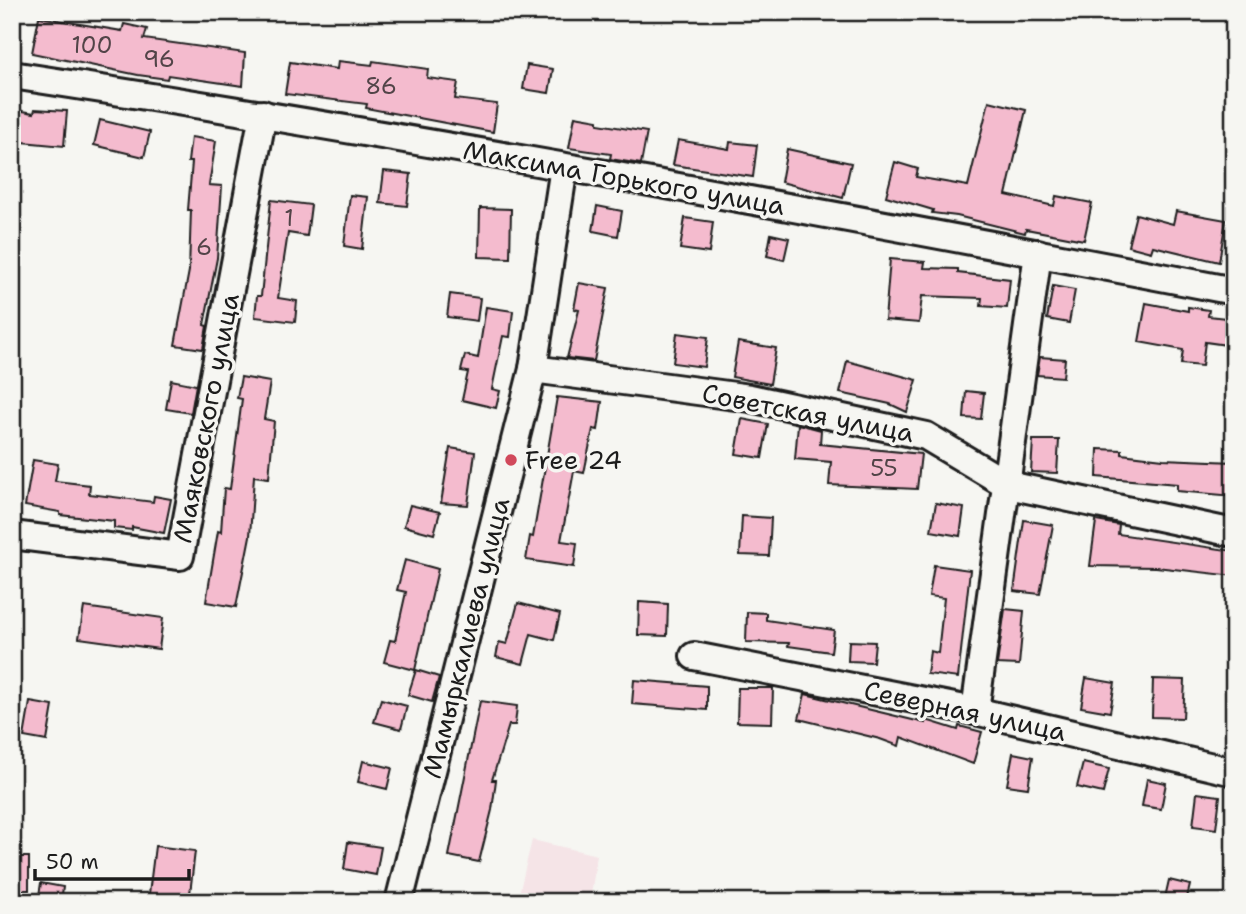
<svg xmlns="http://www.w3.org/2000/svg" width="1246" height="914" viewBox="0 0 1246 914" font-family="'Shantell Sans',sans-serif">
	<rect width="100%" height="100%" fill="#f6f6f2"/>
	<filter id="ink" filterUnits="userSpaceOnUse"><feTurbulence type="fractalNoise" baseFrequency=".0143" numOctaves="2"/><feDisplacementMap in="SourceGraphic" scale="14" xChannelSelector="R" yChannelSelector="G"/><feConvolveMatrix kernelMatrix="1 2 1 2 8 2 1 2 1" color-interpolation-filters="sRGB"/></filter>
	<g filter="url(#ink)">
		<polygon fill="#f5e4e7" points="532,840 597,855 590,902 517,902"/>
		<g fill="#f4bbce" stroke="#1c1c1c" stroke-width="2">
			<polygon points="39,17 122,31 124,24 147,29 144,39 245,53 243,86 168,75 167,79 138,75 32,53"/>
			<polygon points="338,61 372,65 373,61 428,69 427,78 458,82 455,99 497,104 493,132 366,108 367,104 285,94 290,62 337,69"/>
			<polygon points="527,65 553,69 549,93 523,89"/>
			<polygon points="989,101 1026,110 1006,195 1054,206 1056,196 1092,203 1084,240 1026,229 1025,233 957,216 932,213 933,210 886,196 895,162 918,169 916,177 968,186"/>
			<polygon points="12,109 34,113 35,109 67,111 64,146 12,141"/>
			<polygon points="575,116 598,120 598,124 647,132 641,164 610,159 611,154 569,148"/>
			<polygon points="100,120 150,132 144,157 94,145"/>
			<polygon points="191,137 216,141 209,185 222,186 217,258 204,325 207,326 203,349 175,345 189,271 191,210 188,210 192,162 188,162"/>
			<polygon points="678,140 729,149 730,142 757,145 753,177 673,165"/>
			<polygon points="787,149 851,163 843,198 781,182"/>
			<polygon points="384,171 411,174 407,206 380,203"/>
			<polygon points="350,195 368,197 362,249 344,246"/>
			<polygon points="271,200 311,205 307,236 288,233 278,298 297,301 295,322 255,317 257,296 261,296"/>
			<polygon points="597,206 622,211 618,236 593,231"/>
			<polygon points="480,208 511,209 510,258 479,257"/>
			<polygon points="1176,211 1226,220 1219,262 1153,246 1151,252 1128,246 1136,214 1173,224"/>
			<polygon points="685,218 713,222 709,253 680,249"/>
			<polygon points="771,234 789,238 784,260 767,256"/>
			<polygon points="890,259 925,262 924,268 958,269 958,273 1010,279 1007,308 981,306 982,298 922,296 919,323 885,320"/>
			<polygon points="579,283 608,288 594,361 567,358 579,310 574,309"/>
			<polygon points="1053,286 1075,290 1069,323 1047,319"/>
			<polygon points="450,294 480,298 477,321 447,317"/>
			<polygon points="1146,303 1188,311 1188,307 1209,310 1208,316 1234,319 1234,346 1205,342 1202,366 1181,364 1183,350 1139,342"/>
			<polygon points="486,307 513,311 510,337 503,336 492,389 500,391 496,408 462,400 468,372 461,371 465,355 478,358"/>
			<polygon points="677,333 708,337 704,367 673,363"/>
			<polygon points="738,342 776,348 770,384 732,377"/>
			<polygon points="1040,357 1065,359 1063,377 1037,375"/>
			<polygon points="847,361 917,380 907,412 890,404 840,393"/>
			<polygon points="241,377 270,382 264,419 274,421 269,478 254,476 250,536 236,607 206,602 218,531 221,532 224,488 230,489 242,399 237,398"/>
			<polygon points="171,380 196,385 191,413 166,409"/>
			<polygon points="966,391 984,393 981,419 964,418"/>
			<polygon points="557,397 602,402 598,430 593,429 584,473 574,471 561,541 577,543 574,567 526,560 530,536 533,537"/>
			<polygon points="742,419 768,424 762,458 736,454"/>
			<polygon points="798,424 821,430 820,444 921,454 917,489 829,485 831,462 795,459"/>
			<polygon points="1033,440 1059,440 1057,473 1031,472"/>
			<polygon points="450,448 475,452 468,505 441,503"/>
			<polygon points="1098,449 1122,450 1122,454 1163,459 1234,462 1234,496 1177,491 1177,484 1097,477"/>
			<polygon points="33,460 58,464 55,481 90,485 89,494 153,502 154,496 171,499 164,533 132,527 132,530 114,528 114,521 60,515 60,512 25,506"/>
			<polygon points="936,503 964,508 960,536 931,531"/>
			<polygon points="410,505 440,512 434,534 404,526"/>
			<polygon points="742,516 771,518 769,556 740,555"/>
			<polygon points="1024,520 1053,525 1040,594 1014,591"/>
			<polygon points="1096,521 1119,525 1118,534 1234,551 1234,576 1156,567 1090,566"/>
			<polygon points="405,560 438,569 415,670 384,662 390,640 395,641 406,592 397,590"/>
			<polygon points="934,565 970,570 958,678 927,674 930,651 938,653 944,598 929,596"/>
			<polygon points="639,602 668,604 667,636 638,635"/>
			<polygon points="518,603 560,614 554,640 531,634 523,664 496,657 499,642 507,644"/>
			<polygon points="84,607 163,618 159,649 79,638"/>
			<polygon points="1005,609 1024,611 1019,665 997,664"/>
			<polygon points="747,612 766,613 766,620 834,630 831,652 788,646 789,643 746,642"/>
			<polygon points="849,641 875,642 873,662 848,661"/>
			<polygon points="416,670 439,677 432,702 408,695"/>
			<polygon points="1086,678 1115,683 1110,712 1081,707"/>
			<polygon points="1153,679 1185,680 1183,718 1152,717"/>
			<polygon points="634,680 707,686 707,710 632,704"/>
			<polygon points="738,688 773,688 772,723 737,722"/>
			<polygon points="805,694 925,723 926,720 958,730 959,726 982,732 973,764 901,737 899,746 880,739 799,719"/>
			<polygon points="381,699 407,706 401,729 374,722"/>
			<polygon points="480,701 517,706 515,725 509,725 492,780 496,780 492,810 479,862 449,856"/>
			<polygon points="30,702 53,706 47,741 24,737"/>
			<polygon points="1013,753 1033,757 1028,788 1007,785"/>
			<polygon points="363,761 392,768 387,789 358,782"/>
			<polygon points="1083,763 1109,769 1103,793 1077,787"/>
			<polygon points="1147,779 1166,783 1161,809 1142,806"/>
			<polygon points="1197,793 1220,796 1216,829 1193,826"/>
			<polygon points="348,842 381,847 376,875 344,869"/>
			<polygon points="155,846 195,851 189,902 148,902"/>
			<rect x="12" y="857" width="17" height="33"/>
			<polygon points="1169,880 1190,885 1186,902 1164,902"/>
			<polygon points="41,883 63,887 61,902 38,902"/>
		</g>
		<g fill="none" stroke-linecap="round" stroke-linejoin="round">
			<defs>
				<g id="minor">
					<path d="M12,75c409,63 816,138 1222,216"/>
					<polyline points="533,369 750,398 926,436 1008,485 1234,533"/>
					<polyline points="12,535 180,556 263,114"/>
					<polyline points="694,656 975,711 1234,772"/>
					<polyline points="975,711 1038,253"/>
					<polyline points="399,902 533,369 564,167"/>
				</g>
			</defs>
			<use href="#minor" stroke="#1c1c1c" stroke-width="32"/>
			<use href="#minor" stroke="#f6f6f2" stroke-width="26"/>
		</g>
	</g>
	<circle fill="#d1495b" stroke="#f6f6f2" stroke-width="2.5" cx="511" cy="460" r="7"/>
	<g text-anchor="middle" stroke-width="7" stroke-linejoin="round" paint-order="stroke">
		<g font-size="23" fill="#524448">
			<text x="92" y="53">100</text>
			<text x="159" y="67">96</text>
			<text x="381" y="94">86</text>
			<text x="289" y="226">1</text>
			<text x="204" y="255">6</text>
			<text x="884" y="476">55</text>
		</g>
		<g font-size="26" fill="#1c1c1c" stroke="#f6f6f2">
			<text transform="translate(624 178) rotate(10)" y="9">Максима Горького улица</text>
			<text transform="translate(808 413) rotate(11)" y="9">Советская улица</text>
			<text transform="translate(206 418) rotate(-79)" y="9">Маяковского улица</text>
			<text transform="translate(466 638) rotate(-76)" y="9">Мамыркалиева улица</text>
			<text transform="translate(965 711) rotate(12)" y="9">Северная улица</text>
		</g>
		<g font-size="26" fill="#1c1c1c" stroke="#f6f6f2" text-anchor="start">
			<text x="525" y="469">Free 24</text>
		</g>
	</g>
	<rect width="1246" height="914" fill="none" stroke="#f6f6f2" stroke-width="42"/>
	<rect x="21" y="21" width="1204" height="872" fill="none" stroke="#1c1c1c" stroke-width="2.5" filter="url(#ink)"/>
	<path d="M35 869v10h154v-10" fill="none" stroke="#1c1c1c" stroke-width="3.5"/>
	<text x="46" y="869" font-size="21" fill="#1c1c1c" stroke="#f6f6f2" stroke-width="5" paint-order="stroke">50 m</text>
</svg>
